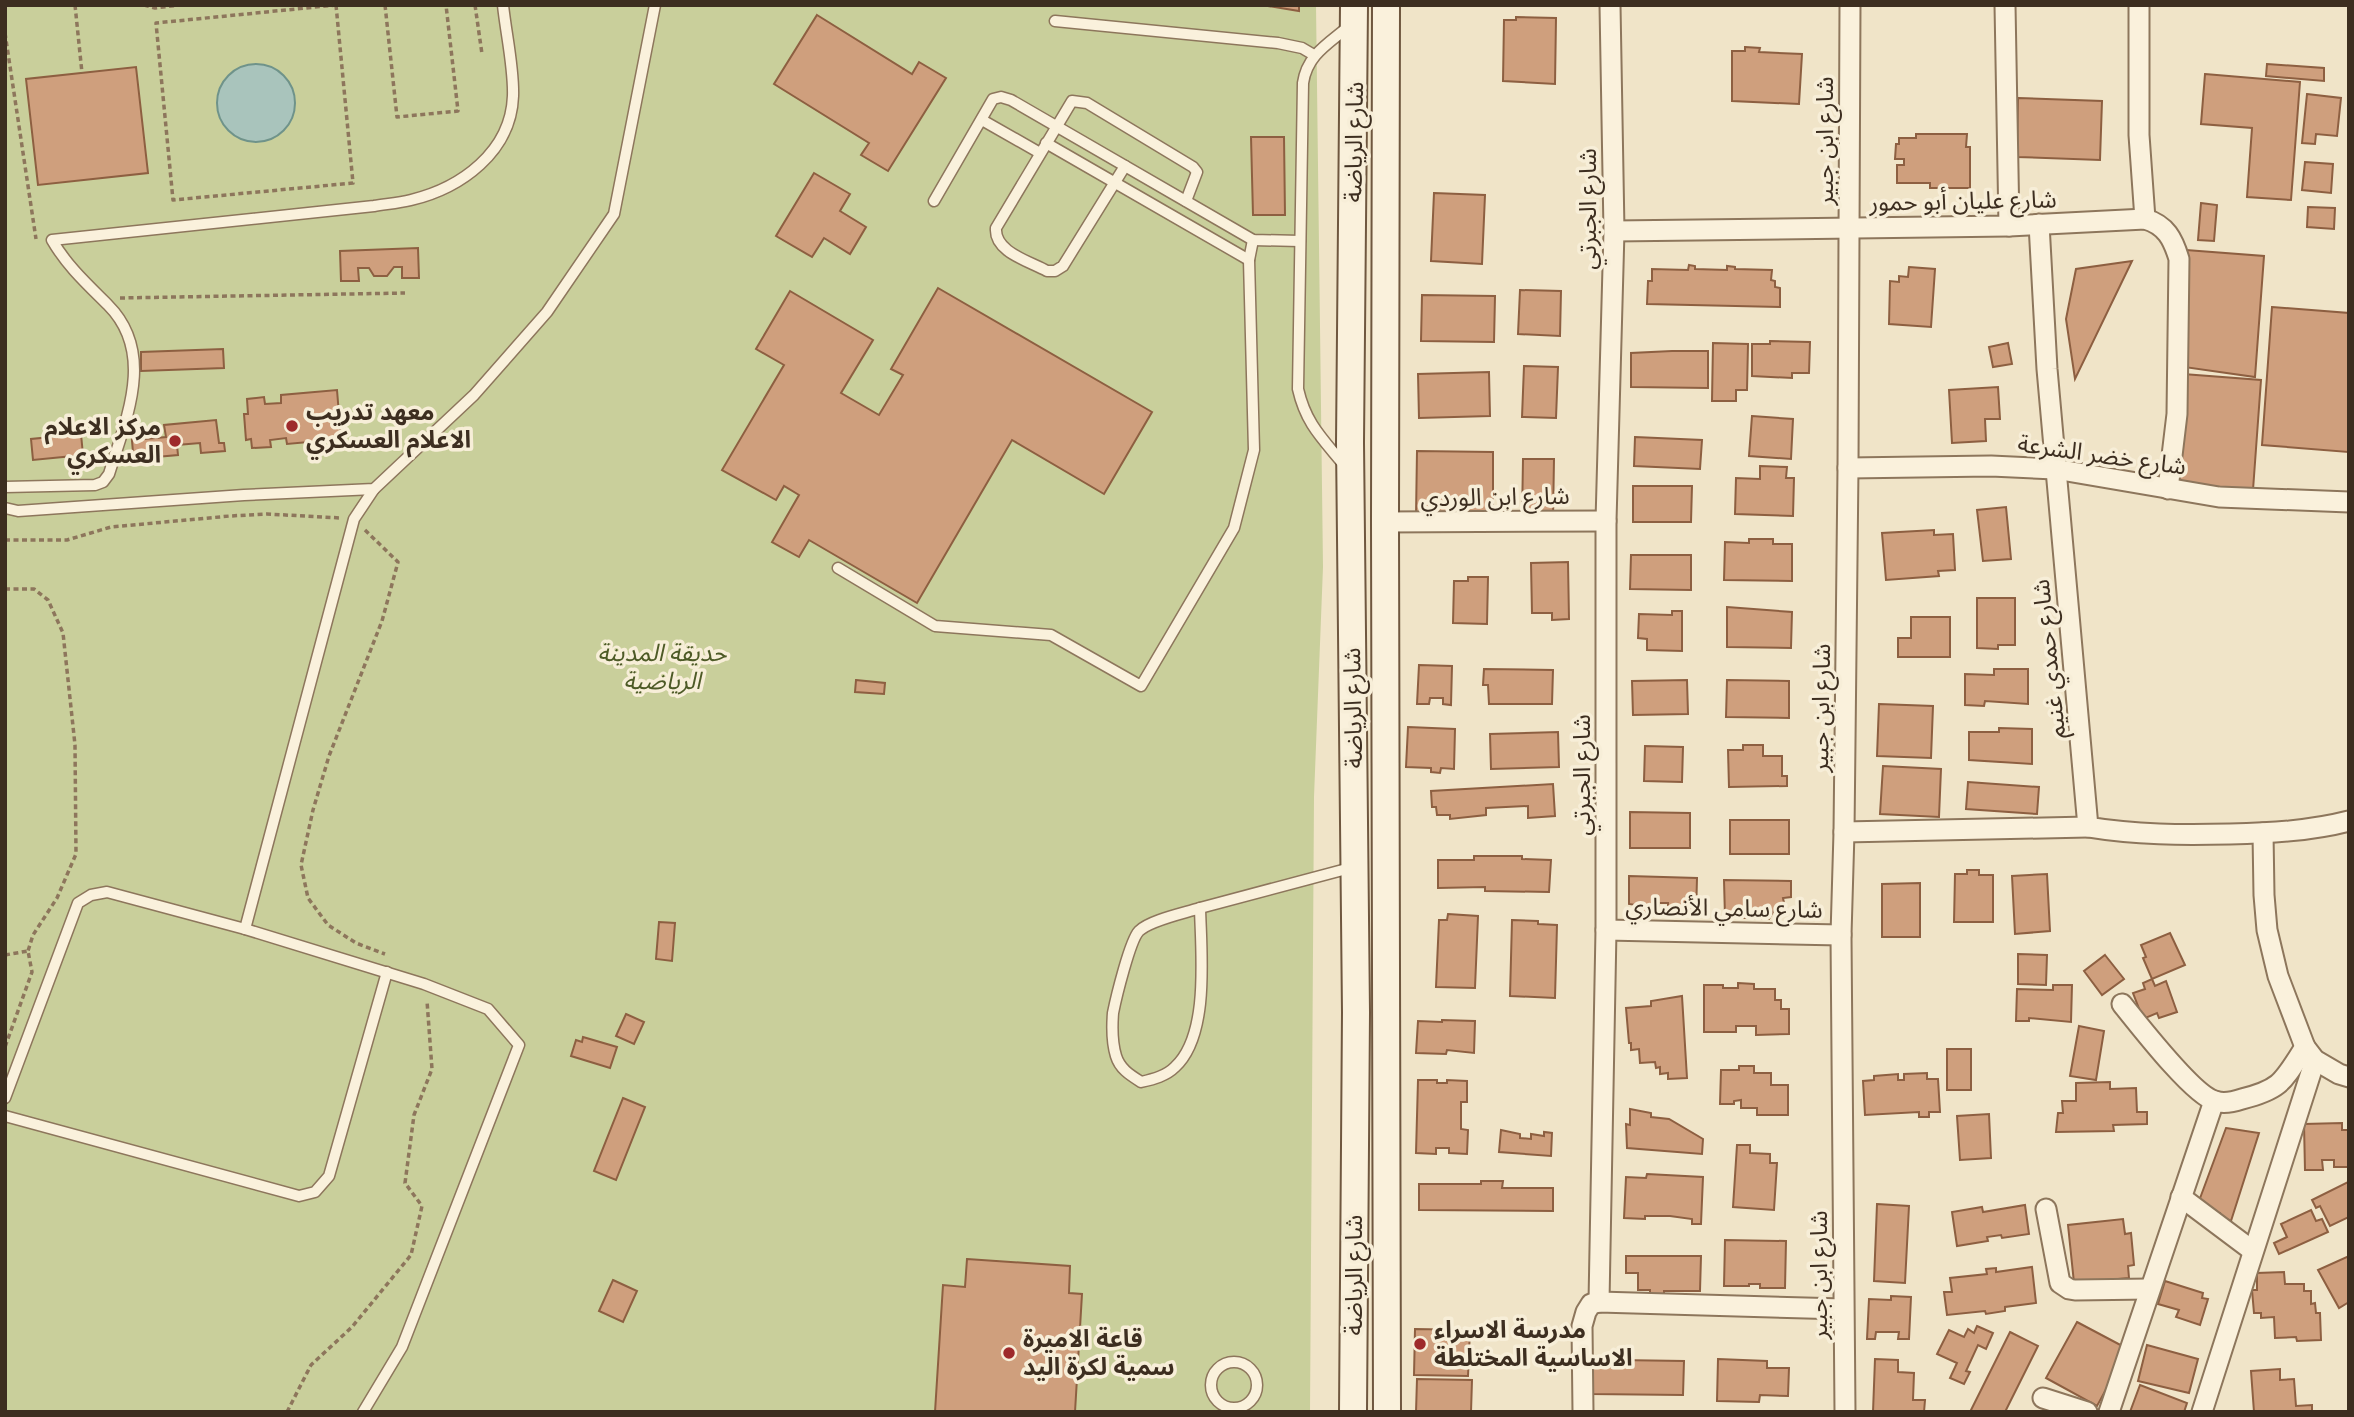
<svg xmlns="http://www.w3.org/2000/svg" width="2354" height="1417" viewBox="0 0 2354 1417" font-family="'PT Serif','Noto Sans Arabic',serif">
	<rect width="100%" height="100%" fill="#f0e4c8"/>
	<polygon fill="#c9cf9b" points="5,5 1316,5 1323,567 1314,797 1310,1412 5,1412"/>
	<circle fill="#a9c4bc" stroke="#6f938a" stroke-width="2" cx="256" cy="103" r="39"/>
	<g fill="#cf9f7d" stroke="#8d5f41" stroke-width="2">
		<polygon points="1262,5 1299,5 1299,11"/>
		<polygon points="817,15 912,74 919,62 946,78 888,171 861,155 869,143 774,84"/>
		<polygon points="1516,17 1556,18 1555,84 1503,81 1504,20 1516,20"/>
		<polygon points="1745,47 1760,48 1759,52 1802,54 1799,104 1732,101 1732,51 1745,51"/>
		<polygon points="2267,64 2324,68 2324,81 2266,76"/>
		<polygon points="136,67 148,173 38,185 26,79"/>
		<polygon points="2205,74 2300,82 2291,200 2247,197 2252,128 2201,124"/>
		<polygon points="2307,94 2341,98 2337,136 2316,134 2315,144 2302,143"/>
		<polygon points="2018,98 2102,101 2100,160 2017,157"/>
		<polygon points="1916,134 1967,134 1966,147 1970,147 1970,188 1930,188 1930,183 1897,183 1897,165 1904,165 1904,159 1895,159 1896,144 1899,144 1899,138 1916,138"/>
		<polygon points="1251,137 1284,137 1285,215 1253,215"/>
		<polygon points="2305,162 2333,164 2331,193 2302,190"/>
		<polygon points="814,173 850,194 840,211 866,227 850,254 824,238 812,257 776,236"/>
		<polygon points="1434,193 1485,195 1482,264 1431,261"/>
		<polygon points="2201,203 2217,205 2214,241 2198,240"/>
		<polygon points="2308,207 2335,208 2334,229 2307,227"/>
		<polygon points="418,248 419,278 402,278 402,267 394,267 387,276 374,276 369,268 358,268 359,281 341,281 340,251"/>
		<polygon points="2186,250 2264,256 2255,377 2184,367"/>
		<polygon points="2132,261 2075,379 2066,319 2076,269"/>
		<polygon points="1689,265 1695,266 1695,269 1727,270 1727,266 1735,267 1735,269 1772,270 1771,280 1775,281 1775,287 1780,288 1780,307 1647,304 1648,281 1652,281 1652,269 1688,270"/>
		<polygon points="1909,267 1935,269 1931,327 1889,324 1890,281 1899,282 1899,276 1908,277"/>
		<polygon points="938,288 1152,412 1104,494 1012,440 917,603 809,540 799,557 772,542 799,495 784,486 776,500 722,470 784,365 756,349 790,291 873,340 841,393 879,415 903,375 891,369"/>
		<polygon points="1520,290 1561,291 1560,336 1518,334"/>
		<polygon points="1422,295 1495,296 1494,342 1421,341"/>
		<polygon points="2272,307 2349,313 2348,452 2262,445"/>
		<polygon points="1770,341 1810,342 1809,373 1792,373 1792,378 1752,376 1752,344 1770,344"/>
		<polygon points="1713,343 1748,344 1747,390 1736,390 1736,401 1712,401"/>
		<polygon points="2008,343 2012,364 1993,367 1989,347"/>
		<polygon points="223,349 224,368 141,371 141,352"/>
		<polygon points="1672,351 1708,351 1708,388 1631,387 1631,353"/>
		<polygon points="1524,366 1558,367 1556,418 1522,417"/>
		<polygon points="1489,372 1490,416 1419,418 1418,374"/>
		<polygon points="2183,374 2261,380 2253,490 2175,484"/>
		<polygon points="1998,387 2000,419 1985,419 1986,441 1952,443 1949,390"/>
		<polygon points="337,390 341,439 287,444 286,438 270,440 271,447 252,448 251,439 246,440 244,414 248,414 247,399 264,397 265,404 281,403 281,395"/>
		<polygon points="1752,416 1793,419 1791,459 1749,456"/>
		<polygon points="216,420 219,443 224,443 225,451 201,453 200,443 177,445 178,455 145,458 144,451 133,452 131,430 144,429 145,439 166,437 164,425"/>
		<polygon points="81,434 83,455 33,460 31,439"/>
		<polygon points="1635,437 1702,440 1700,469 1634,466"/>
		<polygon points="1417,451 1493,452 1493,517 1416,516"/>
		<polygon points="1523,459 1554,459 1553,519 1522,519"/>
		<polygon points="1760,466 1787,467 1786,478 1794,478 1793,516 1735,514 1736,478 1760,479"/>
		<polygon points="1633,486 1692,486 1691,522 1633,522"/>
		<polygon points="2006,507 2011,559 1983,561 1977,510"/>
		<polygon points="1934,530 1934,535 1953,534 1955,570 1938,571 1939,576 1886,580 1882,533"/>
		<polygon points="1749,539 1773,539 1773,544 1792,544 1792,581 1724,580 1725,542 1749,543"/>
		<polygon points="1631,555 1691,555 1691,590 1630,589"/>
		<polygon points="1568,562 1569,619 1552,620 1552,613 1532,613 1531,563"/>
		<polygon points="1468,577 1488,577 1487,624 1453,623 1454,581 1468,581"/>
		<polygon points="1977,598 2015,598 2015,645 1998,645 1998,649 1977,648"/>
		<polygon points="1727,607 1792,612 1791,648 1727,647"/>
		<polygon points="1672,611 1682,611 1682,651 1647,650 1647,639 1638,638 1639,614 1672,615"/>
		<polygon points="1911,617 1950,617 1950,657 1898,657 1898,638 1911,638"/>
		<polygon points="1419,665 1452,666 1451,705 1443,704 1443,698 1430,698 1429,704 1417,704"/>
		<polygon points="1484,669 1553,670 1552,704 1489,704 1488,685 1483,685"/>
		<polygon points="1994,669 2028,669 2028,704 1985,701 1984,706 1965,705 1965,674 1994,675"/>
		<polygon points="856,680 885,683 884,694 855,692"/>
		<polygon points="1687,680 1688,714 1633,715 1632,681"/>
		<polygon points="1727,680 1789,681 1789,718 1726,717"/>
		<polygon points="1879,704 1933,706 1931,758 1877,756"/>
		<polygon points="1408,727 1455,729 1454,769 1441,768 1440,773 1431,772 1431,768 1406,767"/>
		<polygon points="1999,728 2032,729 2032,764 1969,760 1969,732 1999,732"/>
		<polygon points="1558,732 1559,767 1491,769 1490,734"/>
		<polygon points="1743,745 1763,745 1763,756 1782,756 1782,776 1787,776 1787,786 1729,787 1728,750 1743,750"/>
		<polygon points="1645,746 1683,747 1682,782 1644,781"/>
		<polygon points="1883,766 1941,769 1939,817 1880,814"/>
		<polygon points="1968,782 2039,787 2037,814 1966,809"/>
		<polygon points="1553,784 1555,816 1528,818 1528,806 1486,808 1486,815 1450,819 1450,815 1437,815 1436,807 1432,807 1431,791"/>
		<polygon points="1630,812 1690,813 1690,848 1630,848"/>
		<rect x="1730" y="820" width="59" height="34"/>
		<polygon points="1474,856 1522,856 1522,859 1551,860 1549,892 1485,891 1485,887 1438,888 1438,860 1474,860"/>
		<polygon points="1967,870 1979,870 1979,875 1993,875 1993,922 1954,922 1955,874 1967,874"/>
		<polygon points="2047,874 2050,931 2015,934 2012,876"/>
		<polygon points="1629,876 1697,878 1696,916 1668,916 1668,903 1659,903 1659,914 1636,913 1636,905 1629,904"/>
		<polygon points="1724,880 1791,881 1791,897 1783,898 1785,908 1780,911 1774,910 1769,919 1725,917"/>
		<polygon points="1920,883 1920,937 1882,937 1882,884"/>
		<polygon points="1448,914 1478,916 1475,988 1436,987 1439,920 1447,920"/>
		<polygon points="1512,920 1538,921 1538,924 1557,925 1555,998 1510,996"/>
		<polygon points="659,922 675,923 672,961 656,959"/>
		<polygon points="2170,933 2185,965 2152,979 2143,958 2146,957 2141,945"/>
		<polygon points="2018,954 2047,955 2046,985 2018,984"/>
		<polygon points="2105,955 2124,979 2102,995 2084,971"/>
		<polygon points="2152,979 2155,986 2166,981 2177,1012 2159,1018 2157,1013 2143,1019 2133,993 2145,989 2143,983"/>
		<polygon points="1738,983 1754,984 1754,989 1775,989 1775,1000 1781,1000 1781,1009 1789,1009 1789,1034 1756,1035 1756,1026 1736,1026 1736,1032 1704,1032 1704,985 1723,985 1723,988 1738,988"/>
		<polygon points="2053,985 2072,985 2071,1022 2029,1018 2029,1021 2016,1021 2017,989 2053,990"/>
		<polygon points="1682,996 1687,1078 1668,1079 1668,1073 1660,1074 1660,1067 1656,1068 1655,1062 1640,1063 1639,1049 1631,1050 1631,1043 1629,1043 1626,1008 1651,1006 1651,1001"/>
		<polygon points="626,1014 644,1022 634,1044 616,1036"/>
		<polygon points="1442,1020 1475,1021 1474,1053 1447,1050 1446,1054 1416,1053 1418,1021 1442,1022"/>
		<polygon points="2079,1026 2104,1031 2096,1080 2070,1076"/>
		<polygon points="583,1037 617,1047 610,1068 571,1056 576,1040 582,1042"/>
		<rect x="1947" y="1049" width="24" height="41"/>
		<polygon points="1739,1066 1754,1066 1754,1073 1771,1073 1771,1085 1788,1085 1788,1115 1757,1115 1757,1108 1741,1108 1741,1100 1734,1101 1734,1104 1720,1104 1721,1070 1739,1070"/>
		<polygon points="1927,1073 1927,1079 1938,1079 1940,1112 1929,1112 1929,1117 1919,1117 1919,1112 1865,1115 1863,1081 1874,1080 1874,1076 1898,1074 1898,1080 1904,1080 1904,1074"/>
		<polygon points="1418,1080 1437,1080 1437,1083 1447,1083 1447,1080 1467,1081 1467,1102 1461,1102 1461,1129 1468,1130 1467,1154 1449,1153 1449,1148 1436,1148 1436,1154 1416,1153"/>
		<polygon points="2110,1082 2110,1089 2136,1088 2137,1112 2147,1112 2147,1124 2113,1125 2114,1131 2056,1132 2058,1113 2063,1113 2062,1101 2076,1101 2076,1083"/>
		<polygon points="623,1098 645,1107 616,1180 594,1171"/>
		<polygon points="1630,1109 1651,1113 1651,1117 1669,1119 1703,1139 1702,1154 1627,1148 1626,1124 1630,1125"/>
		<polygon points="1989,1114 1991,1158 1960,1160 1957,1116"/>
		<polygon points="2342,1123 2342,1130 2349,1130 2349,1167 2334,1167 2334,1160 2322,1160 2323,1170 2305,1170 2304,1124"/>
		<polygon points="2226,1128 2259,1133 2231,1221 2221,1217 2220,1213 2217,1213 2199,1201"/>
		<polygon points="1501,1130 1520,1134 1520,1138 1531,1139 1531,1134 1544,1136 1544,1132 1552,1133 1551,1156 1499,1152"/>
		<polygon points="1737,1145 1750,1145 1750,1153 1770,1154 1770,1163 1777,1163 1774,1210 1733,1207"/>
		<polygon points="1647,1174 1703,1177 1701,1224 1692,1224 1692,1219 1670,1216 1645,1216 1645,1219 1624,1218 1626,1177 1646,1178"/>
		<polygon points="1481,1181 1503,1181 1502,1188 1553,1188 1553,1211 1419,1210 1419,1184 1481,1184"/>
		<polygon points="2348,1182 2349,1217 2330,1226 2320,1206 2316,1208 2312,1200"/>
		<polygon points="1877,1204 1909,1206 1905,1283 1874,1281"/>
		<polygon points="2025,1205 2029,1234 2002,1238 2001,1235 1987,1237 1988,1241 1957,1246 1952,1212 1982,1207 1983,1212"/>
		<polygon points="2311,1210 2316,1221 2322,1219 2328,1232 2279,1254 2274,1243 2287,1237 2281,1224"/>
		<polygon points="2123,1219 2125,1234 2131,1233 2134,1265 2128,1266 2129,1278 2074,1283 2068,1225"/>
		<polygon points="1725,1240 1786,1241 1785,1288 1760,1288 1760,1284 1749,1284 1749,1286 1724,1286"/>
		<polygon points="1626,1256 1701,1256 1700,1291 1664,1291 1664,1296 1650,1296 1650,1290 1638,1290 1638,1273 1626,1273"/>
		<polygon points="2349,1256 2349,1302 2339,1308 2318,1270"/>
		<polygon points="967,1259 1070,1266 1069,1293 1082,1294 1075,1412 935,1412 943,1285 965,1287"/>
		<polygon points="2032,1267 2036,1303 2005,1307 2005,1311 1986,1314 1985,1311 1947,1315 1944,1292 1952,1292 1950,1278 1987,1274 1986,1269 1996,1268 1996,1272"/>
		<polygon points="2284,1272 2285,1284 2304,1284 2304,1291 2311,1291 2311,1304 2315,1303 2316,1313 2320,1313 2321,1340 2297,1341 2296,1337 2275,1338 2274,1317 2261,1318 2261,1313 2254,1313 2252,1290 2257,1290 2257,1273"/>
		<polygon points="613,1280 637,1291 623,1322 599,1311"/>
		<polygon points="2165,1281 2203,1293 2202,1298 2208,1299 2200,1325 2176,1317 2179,1310 2158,1304"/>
		<polygon points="1891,1296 1911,1297 1909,1339 1898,1339 1899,1332 1876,1332 1875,1339 1867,1339 1869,1299 1891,1300"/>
		<polygon points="2077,1322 2128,1349 2097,1406 2046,1378"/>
		<polygon points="1977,1326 1993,1333 1986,1349 1978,1345 1966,1371 1970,1372 1964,1384 1950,1378 1957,1363 1937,1354 1949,1330 1964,1337 1968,1329 1974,1333"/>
		<polygon points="1415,1329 1470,1330 1468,1376 1414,1375"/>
		<polygon points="2010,1332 2038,1346 2005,1412 1970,1412"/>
		<polygon points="2147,1345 2198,1359 2189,1393 2138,1381"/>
		<polygon points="1718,1359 1767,1361 1767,1368 1789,1368 1788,1396 1760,1395 1759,1402 1717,1401"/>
		<polygon points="1875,1359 1898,1360 1898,1372 1914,1373 1913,1400 1925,1400 1924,1412 1873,1412"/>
		<polygon points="1618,1360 1684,1361 1683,1395 1590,1394 1590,1366 1618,1367"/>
		<polygon points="2280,1369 2280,1380 2294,1379 2296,1406 2312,1405 2312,1412 2254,1412 2251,1371"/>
		<polygon points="1417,1379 1472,1380 1471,1412 1416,1412"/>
		<polygon points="2140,1385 2187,1403 2184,1412 2130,1412"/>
	</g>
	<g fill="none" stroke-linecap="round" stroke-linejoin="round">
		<defs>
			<g id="service">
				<polyline points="1055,21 1278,43 1302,48 1314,55"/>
				<polyline points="982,120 1040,153"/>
				<polyline points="1046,143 1249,260"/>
				<path d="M1125,166l-62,100 -8,5h-8c-18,-10 -53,-19 -51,-43l76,-127 15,2 106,64 4,5 -11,29"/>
				<polyline points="934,201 993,99 1001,97 1011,100 1253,240 1300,241"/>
				<path d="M1344,465c-22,-27 -38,-41 -46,-76l5,-306c4,-28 25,-39 45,-56"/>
				<path d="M5,487l90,-2 8,-3 6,-8c17,-55 47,-121 -1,-169 -21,-21 -41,-39 -56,-65l322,-34c12,-2 25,-3 37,-6 50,-12 100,-48 102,-104 1,-28 -7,-62 -10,-91"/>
				<polyline points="5,508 18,511 244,495 374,489 474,395 547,312 614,214 655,5"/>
				<polyline points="838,568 935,626 1051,635 1141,686 1234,528 1254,450 1249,260 1253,240"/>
				<path d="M1200,908c1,44 10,127 -25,159 -9,9 -21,12 -34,15 -11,-7 -21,-13 -25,-26 -4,-13 -4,-30 -3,-43 3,-15 17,-73 26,-82 11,-11 46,-18 61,-23z"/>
				<polyline points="1200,908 1354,867"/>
				<polyline points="245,929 354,519 374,489"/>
				<polyline points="5,1098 78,903 91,895 107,892 245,929 424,984 488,1009 519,1045 402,1347 363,1412"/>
				<polyline points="5,1116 299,1196 315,1192 329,1176 387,972"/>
				<circle cx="1234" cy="1385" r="23"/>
			</g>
			<g id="minor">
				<polyline points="2005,5 2009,226"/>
				<polyline points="2139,5 2139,135 2145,219"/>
				<path d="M2039,224l8,145 41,458c48,8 94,8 142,7 40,-1 80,-3 119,-13"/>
				<path d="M1614,231l395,-5 136,-7c21,6 28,20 34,40l-2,155 -9,75"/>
				<polyline points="1848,468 1991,466 2055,469 2219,497 2349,502"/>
				<polyline points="1385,522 1606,521"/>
				<polyline points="1844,832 2088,827"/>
				<polyline points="2263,833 2264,895 2267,930 2278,976 2305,1047 2315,1060 2339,1074 2349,1077"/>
				<polyline points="1606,930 1841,935"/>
				<path d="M2122,1004c17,21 71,91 93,97 8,3 18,1 27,-2 40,-10 41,-18 63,-52"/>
				<polyline points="2181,1197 2253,1251"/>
				<polyline points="2046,1209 2060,1283 2069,1289 2075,1290 2150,1289"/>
				<polyline points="1599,1302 1606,930 1606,521 1614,231 1610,5"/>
				<polyline points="2043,1398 2087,1412"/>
				<polyline points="1583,1412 1582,1326 1586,1312 1591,1304 1599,1302 1843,1309"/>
				<polyline points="1845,1412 1841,935 1844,832 1848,468 1850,5"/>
				<polyline points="2109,1412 2214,1101"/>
				<polyline points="2202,1412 2315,1060"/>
			</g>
			<g id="secondary">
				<polyline points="1386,5 1385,522 1387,1412"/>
				<polyline points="1353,1412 1356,1012 1350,443 1354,5"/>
			</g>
		</defs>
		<use href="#service" stroke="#8d765c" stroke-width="13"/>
		<use href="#minor" stroke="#8d765c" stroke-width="23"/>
		<use href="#secondary" stroke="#6f573f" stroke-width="30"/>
		<g stroke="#8d765c" stroke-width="3.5" stroke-dasharray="5 3.5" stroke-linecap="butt">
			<polyline points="75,5 82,73"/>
			<polyline points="144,5 155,8 180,5"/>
			<polygon points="336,5 353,183 173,200 156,23"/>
			<polyline points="385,5 397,117 458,111 446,5"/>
			<polyline points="475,5 482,54"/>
			<polyline points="5,33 36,239"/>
			<polyline points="120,298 405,293"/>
			<polyline points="365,530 398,562 382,621 329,756 313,810 301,865 308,898 328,925 356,943 385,954"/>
			<polyline points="5,540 67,540 111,527 230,516 267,514 341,518"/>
			<polyline points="5,589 34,589 48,600 63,633 75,745 76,854 57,898 33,935 28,951"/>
			<polyline points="5,955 28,951 32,972 5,1047"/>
			<polyline points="5,1219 5,1221"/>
			<polyline points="287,1412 311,1365 352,1327 411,1255 422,1206 405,1183 414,1115 432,1069 427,1001"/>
		</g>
		<use href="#service" stroke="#faf1dc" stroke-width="10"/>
		<use href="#minor" stroke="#faf1dc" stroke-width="19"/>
		<use href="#secondary" stroke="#faf1dc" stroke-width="26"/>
	</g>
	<g fill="#9e2a2b" stroke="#f7eed8" stroke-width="2.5">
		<circle cx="292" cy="426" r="7"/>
		<circle cx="175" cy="441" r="7"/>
		<circle cx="1420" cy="1344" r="7"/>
		<circle cx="1009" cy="1353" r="7"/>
	</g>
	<g text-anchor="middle" stroke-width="7" stroke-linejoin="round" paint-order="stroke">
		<g font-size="24" fill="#3d2e20" stroke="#f7eed8">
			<text transform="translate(1825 141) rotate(-90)" y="8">شارع ابن جبير</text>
			<text transform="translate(1354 142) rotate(-89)" y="8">شارع الرياضة</text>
			<text transform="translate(1963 201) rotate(-1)" y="8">شارع عليان أبو حمور</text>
			<text transform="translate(1588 209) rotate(-90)" y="8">شارع الجبرتي</text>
			<text transform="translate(2102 455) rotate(8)" y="8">شارع خضر الشرعة</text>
			<text transform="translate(1495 497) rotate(-1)" y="8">شارع ابن الوردي</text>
			<text transform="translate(2049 659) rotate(-96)" y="8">شارع حمدي غنيم</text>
			<text transform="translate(1353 708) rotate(-91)" y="8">شارع الرياضة</text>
			<text transform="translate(1821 708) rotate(-89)" y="8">شارع ابن جبير</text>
			<text transform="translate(1582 775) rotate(-90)" y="8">شارع الجبرتي</text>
			<text transform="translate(1724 908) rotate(1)" y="8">شارع سامي الأنصاري</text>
			<text transform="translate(1354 1275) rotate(-90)" y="8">شارع الرياضة</text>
			<text transform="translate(1819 1275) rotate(-90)" y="8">شارع ابن جبير</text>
		</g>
		<g font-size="24" font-weight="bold" fill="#3d2e20" stroke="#f7eed8" text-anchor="start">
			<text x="306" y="420">معهد تدريب<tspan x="306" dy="28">الاعلام العسكري</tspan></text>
			<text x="161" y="435" text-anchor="end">مركز الاعلام<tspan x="161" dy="28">العسكري</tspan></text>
			<text x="1434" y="1338">مدرسة الاسراء<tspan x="1434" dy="28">الاساسية المختلطة</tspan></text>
			<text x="1023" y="1347">قاعة الاميرة<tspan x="1023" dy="28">سمية لكرة اليد</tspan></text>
		</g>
		<g font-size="24" font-style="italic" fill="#4d5a26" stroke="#f7eed8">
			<text x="662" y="661">حديقة المدينة<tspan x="662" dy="28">الرياضية</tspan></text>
		</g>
	</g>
	<rect width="2354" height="1417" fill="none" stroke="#3d2e20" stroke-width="14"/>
</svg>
